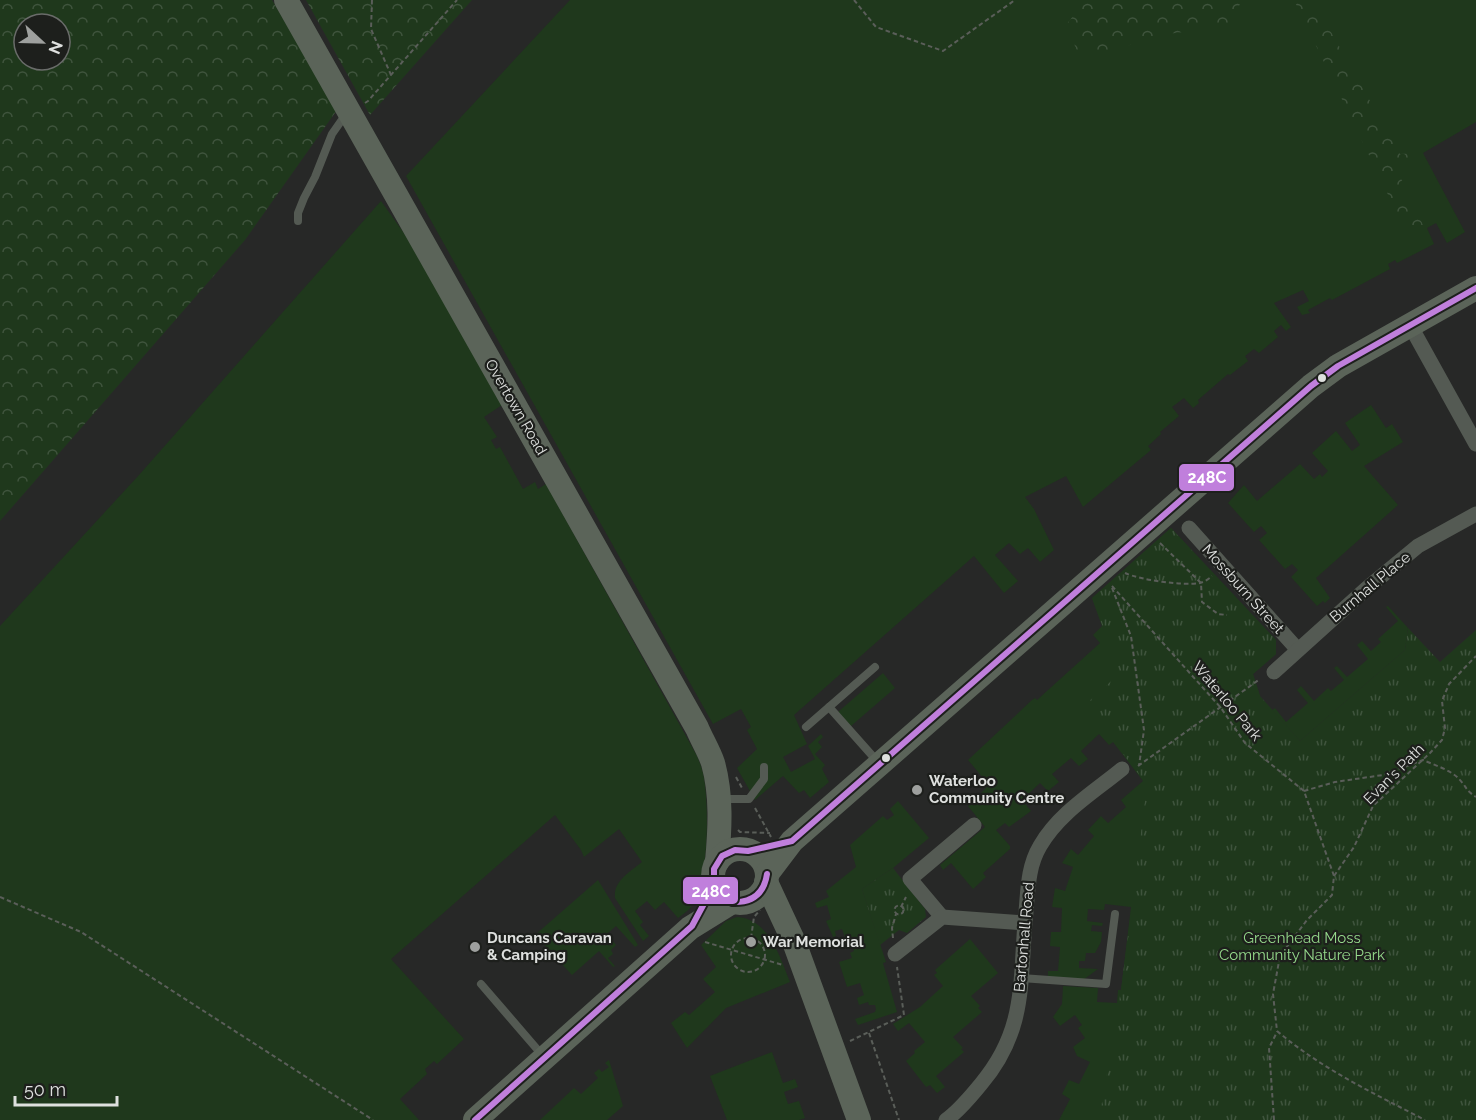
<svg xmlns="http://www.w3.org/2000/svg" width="1476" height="1120" viewBox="0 0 1476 1120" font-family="Raleway,sans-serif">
	<defs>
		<pattern id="forest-crowns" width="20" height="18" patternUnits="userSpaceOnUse" patternTransform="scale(1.5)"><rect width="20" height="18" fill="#1f381c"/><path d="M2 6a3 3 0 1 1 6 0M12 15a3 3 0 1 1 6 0" fill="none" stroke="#3f543d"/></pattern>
		<pattern id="park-tufts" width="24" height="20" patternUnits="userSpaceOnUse" patternTransform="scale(1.5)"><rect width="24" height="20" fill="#1f381c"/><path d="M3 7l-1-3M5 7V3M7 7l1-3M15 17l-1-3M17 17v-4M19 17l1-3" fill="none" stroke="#3f543d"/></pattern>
	</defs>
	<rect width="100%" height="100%" fill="#272827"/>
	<g fill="#1f381c">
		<polygon points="570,0 1476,0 1476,122 1423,153 1465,232 1447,243 1436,223 1427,228 1434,244 1397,263 1395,260 1388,264 1390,269 1332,300 1330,298 1308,310 1310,313 1302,315 1297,307 1309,301 1303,290 1274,303 1291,327 1286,331 1281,325 1274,331 1278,337 1259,353 1254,349 1245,356 1248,361 1230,375 1228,374 1198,400 1199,403 1193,408 1184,398 1172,407 1179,416 1160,432 1161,434 1148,446 1151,450 1083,507 1066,476 1025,497 1034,509 1054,550 1040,562 1028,548 1020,554 1009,543 995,555 1018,581 1004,593 974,556 794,715 807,744 783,757 791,772 815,759 808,746 821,734 823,737 818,742 822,747 815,754 825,765 822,769 829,782 810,798 804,790 799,793 783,776 755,800 737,768 757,749 747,730 751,727 741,709 713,724 406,176"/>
		<path d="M381,201l25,35 96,169 -18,12 13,20 -6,3 5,9 4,-2 23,42 12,-7 3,7 8,-5 151,272c3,7 6,15 7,22 5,29 5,105 -12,128 -4,5 -10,9 -14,12l-14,-16 -9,8 -8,-9 -12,10 8,11 -3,3 9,11 -6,5 -28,-43c-2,-17 15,-26 27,-36l-23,-33 -35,28 -3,-7 -26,-35 -164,144 73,80 -27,25 -3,-3 -9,8 2,5 -27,25 19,21h-419v-494l139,-151z"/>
		<polygon points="1371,405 1386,428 1392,424 1403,442 1364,466 1398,505 1316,578 1330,598 1325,603 1323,601 1317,606 1291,577 1298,570 1292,564 1285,569 1259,540 1267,533 1261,526 1254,532 1228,503 1244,485 1257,501 1300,464 1314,479 1320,474 1322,477 1328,471 1312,453 1336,431 1352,451 1360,445 1345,423"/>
		<polygon points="1171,528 1276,640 1276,654 1253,674 1260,696 1144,1120 1059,1120 1070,1099 1062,1094 1069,1080 1079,1084 1090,1062 1077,1056 1073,1047 1085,1038 1078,1028 1082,1025 1075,1015 1060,1026 1053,1017 1062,1004 1063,986 1098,988 1097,1002 1117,1003 1118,990 1121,990 1131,907 1105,904 1104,910 1088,909 1087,921 1103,923 1102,926 1092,925 1091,931 1102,932 1101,942 1095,953 1086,953 1085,961 1079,961 1079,968 1098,969 1083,980 1048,977 1048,971 1058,971 1060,947 1050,946 1051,932 1061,932 1062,908 1052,907 1055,888 1065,891 1073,867 1062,863 1071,849 1078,855 1094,836 1088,830 1101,816 1108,823 1126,807 1121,800 1143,781 1113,742 1109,745 1099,734 1081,751 1088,759 1079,766 1071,758 1052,774 1059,782 1048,791 1040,783 1022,800 1031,811 1009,827 1005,823 996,830 1010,846 1010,849 983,873 986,877 973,889 951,863 943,870 940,865 985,827 968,806 989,785 968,760 1032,700 1035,698 1037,700 1100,643 1093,635 1102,626 1092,598"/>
		<polygon points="1388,606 1408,628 1405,650 1300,741 1272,710 1275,708 1286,722 1308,703 1297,690 1301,686 1314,701 1328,688 1331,691 1344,680 1334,668 1337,666 1347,677 1368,659 1357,645 1362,641 1371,651 1381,642 1378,639 1398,621 1386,607"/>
		<polygon points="883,673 895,688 851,726 838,712"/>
		<polygon points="898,801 929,838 893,868 862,889 886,962 883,963 897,1012 858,1025 855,1019 875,1012 876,1009 875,1005 869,1005 868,1002 859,1005 857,998 864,995 860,983 847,987 839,962 852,958 850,953 854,951 850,942 847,943 842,929 835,931 836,936 833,937 826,921 831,919 827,905 817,908 815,903 829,897 826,891 856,867 850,845 883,816 887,820 894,815 890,809"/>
		<polygon points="598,880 638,945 635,947 616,926 607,934 616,945 611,950 613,954 608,958 615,966 613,967 599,951 572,975 535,935"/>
		<path d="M737,917c32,2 43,40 53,65l-64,26 -39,40 -16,-25 14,-11 4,3 26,-23 -12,-13 13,-12 -15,-22 25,-24z"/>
		<polygon points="970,939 998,973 971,996 980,1006 978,1008 982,1012 953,1037 963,1048 961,1049 964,1052 936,1076 945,1087 937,1093 930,1085 926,1087 906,1061 915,1053 914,1051 925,1042 909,1023 898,1031 893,1024 920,1007 943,986 934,975 937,973 935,970"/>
		<polygon points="772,1052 783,1083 795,1079 798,1087 784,1092 788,1104 799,1101 805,1118 799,1120 727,1120 710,1076"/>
		<polygon points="609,1060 623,1106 607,1120 540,1120 574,1088 581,1094 598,1078 594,1073 599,1069 602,1072 609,1067 605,1063"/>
	</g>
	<g fill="url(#forest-crowns)" fill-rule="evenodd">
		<path d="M0,0h272l65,110 -92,130 -245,281zM24,24h36v36h-36z"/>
		<polygon points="306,0 472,0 370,115"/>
		<polygon points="1094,0 1242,0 1229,26 1145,37 1102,59 1078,53 1066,25 1081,6"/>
		<polygon points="1294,0 1313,0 1400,154 1422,153 1396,168 1423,225 1407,234"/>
	</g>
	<g fill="url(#park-tufts)">
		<polygon points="1171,528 1276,640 1276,654 1253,674 1260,696 1300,741 1405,650 1408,628 1440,662 1476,630 1476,1120 1099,1120 1121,990 1147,785 1085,705 1120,673 1092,598"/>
		<polygon points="893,868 925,909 926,917 907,933 899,930 880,945 862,889"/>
	</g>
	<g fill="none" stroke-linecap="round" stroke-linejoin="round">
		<g stroke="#5a5e59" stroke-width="2" stroke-dasharray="4.5 3" stroke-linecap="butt">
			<polyline points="372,0 371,29 391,75"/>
			<polyline points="854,0 876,27 943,51 1015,0"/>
			<polyline points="365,103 368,101 457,0"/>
			<polyline points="1160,543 1201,583 1202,602 1218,614 1227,615"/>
			<path d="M1125,573c15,7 59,13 75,10 4,-1 9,-4 12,-7"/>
			<path d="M1112,586l109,122 24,35 59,48 30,85 -2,19 -25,25 -27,36 -7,38 4,37c45,38 96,62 148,89"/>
			<polyline points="1112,588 1131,636 1144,730 1139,766"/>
			<polyline points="1138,766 1260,679"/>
			<polyline points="736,777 742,788"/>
			<path d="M1304,791l31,-9 48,-7 40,-15c11,5 28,10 36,19 8,8 6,11 17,18"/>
			<polyline points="755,808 771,837"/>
			<polyline points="738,830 740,832 770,833"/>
			<polyline points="1334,876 1354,847 1373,806 1430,753 1442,740 1445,728 1442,701 1449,684 1476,656"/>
			<polyline points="0,897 81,932 373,1120"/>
			<circle cx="899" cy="910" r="4.5"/>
			<polyline points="901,907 906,897"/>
			<polyline points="751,938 754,917 760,910"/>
			<polyline points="893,938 892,928 896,914"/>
			<circle cx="748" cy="955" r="17"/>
			<polyline points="705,942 783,965"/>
			<polyline points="869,1033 899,1120"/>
			<polyline points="850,1041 904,1015 897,967"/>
			<polyline points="1274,1120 1269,1048 1277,1032"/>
		</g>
		<g stroke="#545a53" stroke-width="8">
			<polyline points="298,221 298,213 304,198 315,177 332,134 346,114"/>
			<polyline points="829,707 877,761"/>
			<polyline points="806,727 875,667"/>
			<polyline points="722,799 749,799 764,779 764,767"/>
			<polyline points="1021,978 1106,984 1115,914"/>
			<polyline points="481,984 543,1056"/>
		</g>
		<g stroke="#545a53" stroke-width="15">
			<polyline points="1410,325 1476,444"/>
			<polyline points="1189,528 1298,650"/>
			<polyline points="1274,672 1366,589 1418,546 1476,514"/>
			<polyline points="942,917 910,879 974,825"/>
			<polyline points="895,954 942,917 1025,923"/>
			<path d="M946,1120c14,-10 24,-23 35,-36 47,-56 38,-104 45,-172 2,-23 2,-46 14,-66 19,-33 54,-54 82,-77"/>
		</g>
		<g stroke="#5b6459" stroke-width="24">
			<path d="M286,0l411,728c5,12 12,23 16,35 9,32 7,66 4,99"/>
			<circle cx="740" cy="876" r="27"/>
			<polyline points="767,874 792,841 1311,386 1338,366 1476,288"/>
			<polyline points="766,882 794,942 859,1120"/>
			<polyline points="475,1120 690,928 732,902"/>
		</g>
		<defs>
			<g id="bus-1">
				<path d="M732,902c20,1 32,-8 35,-28"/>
				<polyline points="475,1120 692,926 714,885 714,869 722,856 735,850 748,851 792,841 1311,386 1338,366 1476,288"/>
			</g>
		</defs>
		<use href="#bus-1" stroke="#1d1f1c" stroke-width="10"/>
		<use href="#bus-1" stroke="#c07fdc" stroke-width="6"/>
	</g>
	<g fill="#dee0de" stroke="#1d1f1c" stroke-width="2">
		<circle cx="1322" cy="378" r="5"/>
		<circle cx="886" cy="758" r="5"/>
	</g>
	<g fill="#9ea09e" stroke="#1d1f1c" stroke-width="2">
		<circle cx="917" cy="790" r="6"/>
		<circle cx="751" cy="942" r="6"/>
		<circle cx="475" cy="947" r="6"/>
	</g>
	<g text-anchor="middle" stroke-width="4.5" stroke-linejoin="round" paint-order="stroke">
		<g font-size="15" fill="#dee0de" stroke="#1d1f1c">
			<text transform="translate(516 407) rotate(60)" y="5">Overtown Road</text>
			<text transform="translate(1370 587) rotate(-40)" y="5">Burnhall Place</text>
			<text transform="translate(1243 589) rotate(48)" y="5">Mossburn Street</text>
			<text transform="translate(1227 701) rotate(50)" y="5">Waterloo Park</text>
			<text transform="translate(1394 774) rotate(-45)" y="5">Evan's Path</text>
			<text transform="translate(1024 937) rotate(-85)" y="5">Bartonhall Road</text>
		</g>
		<g font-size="15" font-weight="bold" fill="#dee0de" stroke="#1d1f1c" text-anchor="start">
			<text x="929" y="786">Waterloo<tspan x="929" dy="17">Community Centre</tspan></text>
			<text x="487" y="943">Duncans Caravan<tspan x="487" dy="17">&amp; Camping</tspan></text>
			<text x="763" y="947">War Memorial</text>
		</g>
		<g font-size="15" fill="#95d98b" stroke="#1d1f1c">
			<text x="1302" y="943">Greenhead Moss<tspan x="1302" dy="17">Community Nature Park</tspan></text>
		</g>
	</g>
	<g stroke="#1d1f1c" stroke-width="2">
		<rect x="1178" y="463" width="57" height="29" rx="6" fill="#c07fdc"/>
		<rect x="682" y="876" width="57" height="29" rx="6" fill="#c07fdc"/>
	</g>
	<g font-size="16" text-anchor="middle" font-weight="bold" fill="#fff">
		<text x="1207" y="483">248C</text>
		<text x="711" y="897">248C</text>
	</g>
	<g transform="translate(42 42) rotate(112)"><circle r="28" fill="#1d1f1c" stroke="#6a6c6a" stroke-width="1.5"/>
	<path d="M0-4.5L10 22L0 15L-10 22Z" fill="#9ea09e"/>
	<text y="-9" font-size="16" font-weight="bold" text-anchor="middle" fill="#dee0de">N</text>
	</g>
	<path d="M15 1096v9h102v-9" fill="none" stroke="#dee0de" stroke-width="3"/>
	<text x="24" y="1096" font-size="18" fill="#dee0de" stroke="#1d1f1c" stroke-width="4.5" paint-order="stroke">50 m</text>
</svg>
